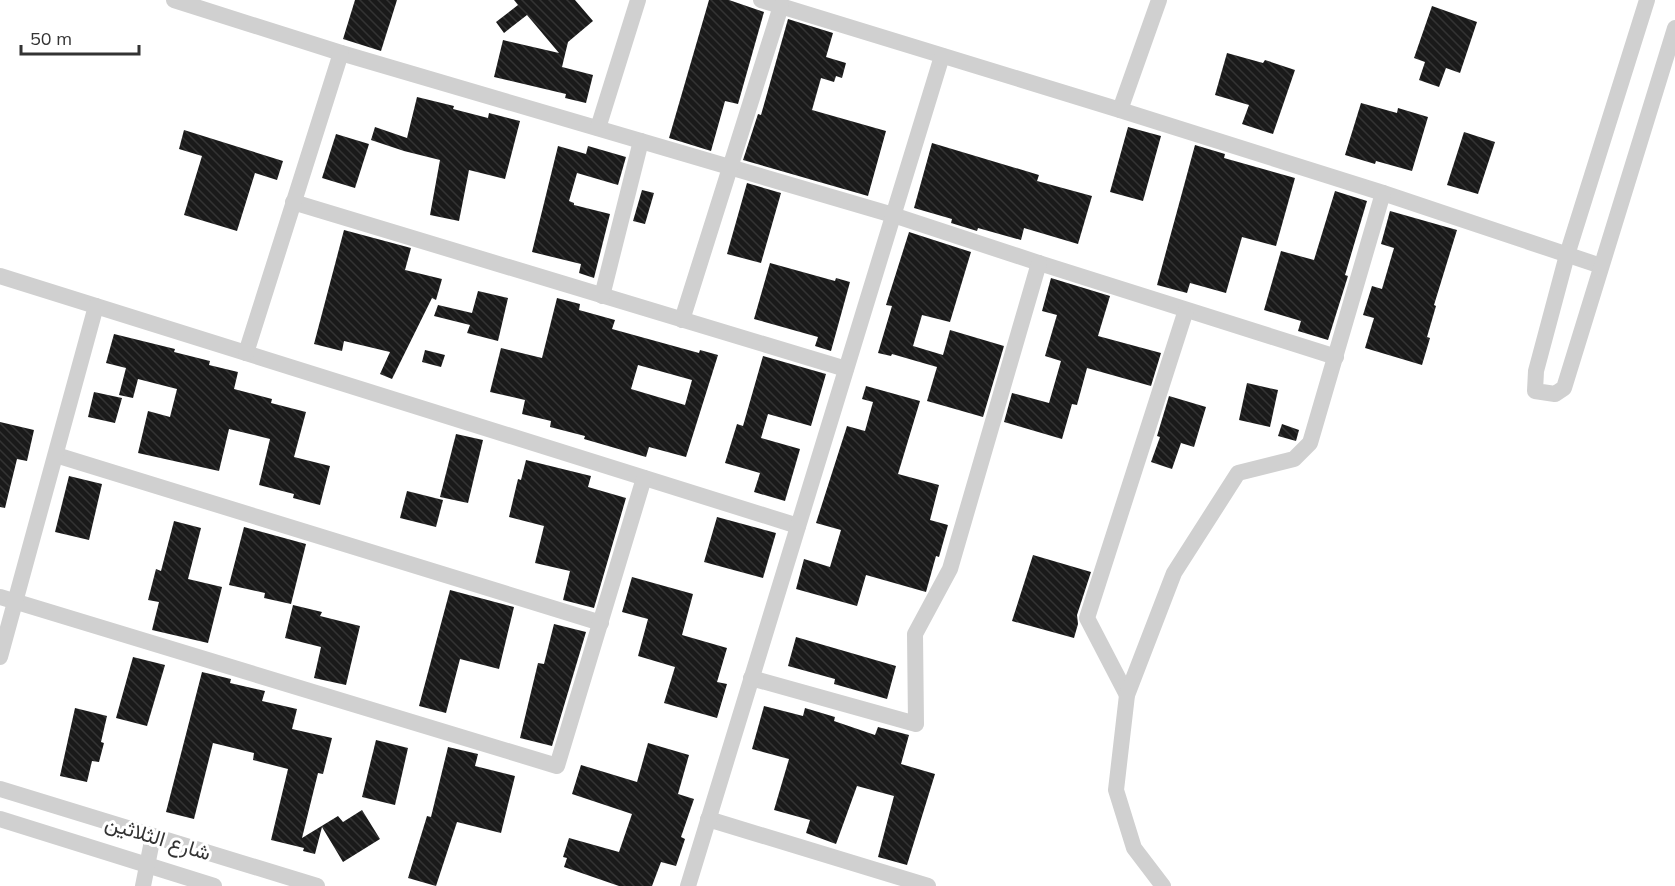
<svg xmlns="http://www.w3.org/2000/svg" width="1675" height="886" viewBox="0 0 1675 886" font-family="Mulish,Vazirmatn,sans-serif">
	<defs>
		<pattern id="building-back-hatch" width="6" height="6" patternUnits="userSpaceOnUse" patternTransform="scale(1.5)"><rect width="6" height="6" fill="#1a1a1a"/><path d="M-1 5l2 2M0 0l6 6M5-1l2 2" fill="none" stroke="#333"/></pattern>
	</defs>
	<rect width="100%" height="100%" fill="#fff"/>
	<g fill="url(#building-back-hatch)" fill-rule="evenodd">
		<polygon points="355,0 397,0 381,51 343,39"/>
		<polygon points="514,0 575,0 593,21 568,42 562,67 593,75 586,103 565,98 566,94 494,77 503,40 559,53 527,15 504,33 496,22 518,5"/>
		<polygon points="709,0 729,0 764,12 738,104 725,101 711,151 669,138"/>
		<polygon points="1432,6 1477,22 1460,73 1446,68 1439,87 1419,80 1425,62 1414,58"/>
		<polygon points="788,19 833,33 826,57 846,63 842,78 836,76 834,82 821,78 812,110 886,131 868,196 743,160 758,114 761,115"/>
		<polygon points="1227,53 1263,63 1265,60 1295,70 1273,134 1242,124 1249,105 1215,95"/>
		<polygon points="417,97 454,106 453,109 488,118 489,113 520,121 505,179 469,170 459,221 430,215 440,160 404,151 371,140 375,127 407,138"/>
		<polygon points="1361,103 1397,113 1398,108 1428,117 1412,171 1376,161 1375,164 1345,155"/>
		<polygon points="1128,127 1161,136 1143,201 1110,192"/>
		<polygon points="184,130 283,161 277,180 255,173 237,231 184,215 202,156 179,149"/>
		<polygon points="1464,132 1495,142 1478,194 1447,185"/>
		<polygon points="336,134 369,144 355,188 322,178"/>
		<polygon points="932,143 1039,175 1037,181 1092,196 1078,244 1024,228 1021,240 978,228 977,231 951,223 952,219 914,208"/>
		<polygon points="1195,145 1225,154 1224,158 1295,178 1276,246 1242,237 1226,293 1190,283 1187,293 1157,285"/>
		<polygon points="558,146 586,154 588,146 626,157 618,185 577,173 569,201 574,203 574,205 610,214 594,278 579,273 581,264 532,252"/>
		<polygon points="747,183 781,193 761,263 727,254"/>
		<polygon points="642,190 654,193 645,224 633,221"/>
		<polygon points="1335,191 1367,201 1345,275 1348,276 1328,340 1298,331 1301,321 1264,310 1281,251 1314,260"/>
		<polygon points="1390,211 1457,230 1434,305 1436,306 1427,337 1430,338 1422,365 1365,348 1374,318 1363,315 1372,286 1382,289 1394,248 1381,244"/>
		<polygon points="344,230 411,248 405,270 442,279 436,300 432,298 392,379 380,374 390,352 344,341 342,351 314,344"/>
		<polygon points="909,232 971,252 950,322 922,315 913,346 943,355 950,330 1004,346 983,417 927,401 937,367 892,354 891,356 878,353 892,306 886,305"/>
		<polygon points="770,263 835,281 836,278 850,282 831,351 815,346 818,337 754,319"/>
		<polygon points="1051,278 1110,296 1098,336 1161,353 1151,386 1087,368 1077,405 1072,404 1062,439 1004,422 1012,393 1049,403 1061,361 1045,356 1057,315 1042,311"/>
		<polygon points="478,291 508,298 498,341 467,333 470,325 434,316 438,305 472,313"/>
		<path d="M557,298l23,6 -1,6 36,10 -3,9 87,24 1,-3 18,5 -32,102 -37,-10 -3,10 -62,-18 1,-3 -35,-9 1,-6 -29,-7 3,-14 -35,-8 11,-44 41,10zM638,365l54,15 -7,25 -54,-16z"/>
		<polygon points="114,334 175,349 174,352 210,361 209,365 238,372 234,389 272,399 271,403 306,412 294,457 330,466 320,505 293,498 294,494 259,485 270,439 229,429 219,471 138,453 148,411 170,417 177,389 138,379 133,398 119,395 126,368 106,363"/>
		<polygon points="425,350 445,355 441,367 422,362"/>
		<polygon points="763,356 826,374 811,426 768,414 761,438 800,449 785,501 754,492 760,473 725,463 737,424 743,426"/>
		<polygon points="1247,383 1278,390 1270,427 1239,420"/>
		<polygon points="866,386 920,401 898,474 939,485 930,520 948,525 939,557 936,556 926,592 866,575 857,606 796,589 804,559 830,567 841,530 816,523 847,426 865,431 873,402 862,399"/>
		<polygon points="94,392 122,398 115,423 88,417"/>
		<polygon points="1169,396 1206,407 1194,447 1181,443 1172,469 1151,462 1160,437 1157,436"/>
		<polygon points="0,422 34,430 27,461 17,459 5,508 0,507"/>
		<polygon points="1282,424 1299,430 1296,441 1278,436"/>
		<polygon points="456,434 483,440 468,503 440,497"/>
		<polygon points="526,460 591,476 588,487 626,498 594,608 563,600 570,571 535,563 544,526 509,517 518,479 521,480"/>
		<polygon points="69,476 102,484 89,540 55,532"/>
		<polygon points="407,491 443,500 436,527 400,518"/>
		<polygon points="717,517 776,533 763,578 704,562"/>
		<polygon points="174,521 201,528 188,579 222,587 208,643 152,630 159,602 148,600 156,569 161,571"/>
		<polygon points="244,527 306,544 291,604 264,598 265,593 229,585"/>
		<polygon points="1033,555 1091,572 1077,615 1078,624 1074,638 1012,621"/>
		<polygon points="632,577 693,594 682,635 727,648 717,682 727,684 717,718 664,703 675,667 638,656 648,619 622,612"/>
		<polygon points="450,590 514,607 499,669 460,659 446,713 419,706"/>
		<polygon points="293,605 322,612 320,616 360,626 346,685 314,678 321,647 285,638"/>
		<polygon points="554,624 586,632 552,746 520,738 538,663 544,664"/>
		<polygon points="796,637 896,666 887,699 834,684 835,679 788,666"/>
		<polygon points="133,657 165,665 147,726 116,718"/>
		<polygon points="202,672 231,679 230,683 265,691 262,701 297,709 292,729 332,738 323,774 318,773 302,838 338,816 343,822 362,810 380,839 343,862 322,827 315,854 303,851 304,848 271,840 288,769 253,760 254,753 213,743 194,819 166,812"/>
		<polygon points="764,706 803,716 805,708 835,717 834,721 875,735 878,727 909,735 901,764 935,774 907,865 878,857 894,796 857,786 836,844 806,833 810,820 774,810 789,759 752,749"/>
		<polygon points="75,708 107,716 101,742 104,743 99,762 92,761 87,782 60,776"/>
		<polygon points="376,740 408,748 395,805 362,797"/>
		<polygon points="648,743 689,755 678,794 694,799 681,837 685,839 676,866 661,862 652,886 619,886 564,867 567,858 563,857 569,838 619,852 632,814 572,794 581,765 637,782"/>
		<polygon points="448,747 478,754 475,766 515,776 501,833 457,822 436,886 408,878 427,816 431,817"/>
	</g>
	<g fill="none" stroke-linecap="round" stroke-linejoin="round">
		<g stroke="#d0d0d0" stroke-width="16">
			<polyline points="174,0 341,53 893,215 1039,263 1336,357"/>
			<polyline points="761,0 1120,110 1383,193 1601,266"/>
			<polyline points="1647,0 1567,255 1536,371 1535,391 1555,394 1564,388 1675,28"/>
			<polyline points="1120,110 1159,0"/>
			<polyline points="598,128 638,0"/>
			<polyline points="293,202 846,369"/>
			<polyline points="0,276 798,526"/>
			<polyline points="602,296 641,141"/>
			<polyline points="682,320 781,6"/>
			<polyline points="246,353 341,53"/>
			<polyline points="56,455 601,623"/>
			<polyline points="0,597 557,766 644,478"/>
			<polyline points="0,657 96,306"/>
			<polyline points="751,678 916,724 915,634 950,569 1039,263"/>
			<polyline points="1127,695 1087,618 1186,310"/>
			<polyline points="0,789 317,886"/>
			<polyline points="0,819 214,886"/>
			<polyline points="708,819 928,886"/>
			<polyline points="143,886 153,836"/>
			<polyline points="688,886 942,56"/>
			<polyline points="1163,886 1134,848 1116,790 1127,695 1174,573 1238,473 1294,459 1310,443 1383,193"/>
		</g>
	</g>
	<g text-anchor="middle" stroke-width="6" stroke-linejoin="round" paint-order="stroke">
		<g font-size="21" fill="#333" stroke="#fff">
			<text transform="translate(158 838) rotate(17)" y="7">شارع الثلاثين</text>
		</g>
	</g>
	<path d="M21 45v9h118v-9" fill="none" stroke="#333333" stroke-width="3"/>
	<text x="30" y="45" font-size="18" fill="#333333" stroke="#ffffff" stroke-width="4.5" paint-order="stroke">50 m</text>
</svg>
